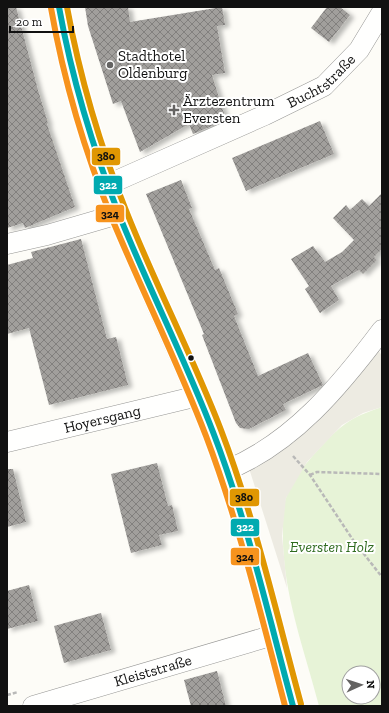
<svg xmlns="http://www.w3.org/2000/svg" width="389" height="713" viewBox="0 0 389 713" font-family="'Zilla Slab',serif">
	<defs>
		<pattern id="building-cross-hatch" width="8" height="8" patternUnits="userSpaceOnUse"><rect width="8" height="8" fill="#a19f9c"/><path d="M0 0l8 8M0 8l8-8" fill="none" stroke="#82807e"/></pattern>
		<filter id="shadow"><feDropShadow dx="4.5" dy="2.5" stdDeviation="2" flood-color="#0004"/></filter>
	</defs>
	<rect width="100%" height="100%" fill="#fdfcf7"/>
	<path fill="#e7f3d7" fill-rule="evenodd" d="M382,407v299h-63c-15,-58 -38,-117 -36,-178 0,-10 0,-21 3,-30 6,-18 19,-34 32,-48 23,-25 31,-32 64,-43zM349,673h24v24h-24z"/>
	<polygon fill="#edebe2" points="373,342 382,356 382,407 363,413 342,425 307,462 286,498 282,536 287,588 247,462"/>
	<g fill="url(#building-cross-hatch)" filter="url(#shadow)">
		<polygon points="7,7 16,7 38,90 48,123 47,124 75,207 25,228 23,223 7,228"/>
		<polygon points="85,7 128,7 130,22 222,7 225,25 217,26 225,73 212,75 226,120 193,134 189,124 140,152 121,101 113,104 88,26"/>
		<polygon points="327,7 340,7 350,15 329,42 311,28"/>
		<polygon points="320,121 334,154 246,191 232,158"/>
		<polygon points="181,180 192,208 189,209 215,270 219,268 238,314 234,316 258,376 308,353 323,385 283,404 286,410 249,429 240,428 236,423 202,335 204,334 146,194"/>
		<polygon points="382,193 382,249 374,257 377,260 363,274 359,270 331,286 339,300 320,313 305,289 309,286 291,259 313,246 325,262 342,252 354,240 333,218 346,205 350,210 362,199 369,206"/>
		<polygon points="81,239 107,339 116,337 128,385 49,405 29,328 7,334 7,265 33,258 31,252"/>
		<polygon points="157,463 168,506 172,505 178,531 159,535 162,545 131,553 111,474"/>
		<polygon points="7,469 13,469 26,522 7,527"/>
		<polygon points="29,585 38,621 7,629 7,591"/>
		<polygon points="101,613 111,650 64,663 54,626"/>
		<polygon points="217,671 226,706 191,706 184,680"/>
	</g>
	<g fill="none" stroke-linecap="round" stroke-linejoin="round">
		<defs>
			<g id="street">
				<path id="s1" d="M107,185l158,-70 59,-29 35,-36 23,-38"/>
				<polyline points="7,244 47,235 119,214"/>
				<path id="s2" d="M7,442l191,-46"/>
				<path d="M227,470c66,-27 113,-84 155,-140"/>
				<path id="s3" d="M33,706l241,-71"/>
			</g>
			<path id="secondary" d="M59,7c10,61 27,121 49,179 31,83 72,163 105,246 34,88 55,182 80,274"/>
		</defs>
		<use href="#street" stroke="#979795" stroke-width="21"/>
		<use href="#secondary" stroke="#8e8d8b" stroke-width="23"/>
		<g stroke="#b9b9b8" stroke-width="2.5" stroke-dasharray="4 2" stroke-linecap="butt">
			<polyline points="293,456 310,475 353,540 382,577"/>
			<polyline points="310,475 317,472 382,474"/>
			<polyline points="7,695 18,692"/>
		</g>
		<use href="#street" stroke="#fffffe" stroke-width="20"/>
		<use href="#secondary" stroke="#f6f4eb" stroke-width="22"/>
		<defs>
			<path id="bus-1" d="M59,7c13,72 34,142 61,210 29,72 65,142 93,215 34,88 55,182 80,274"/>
			<path id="bus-2" d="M51,8c13,74 34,145 62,213 30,72 65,142 93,215 33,87 55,179 79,270"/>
			<path id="bus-3" d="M67,7c13,71 33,139 60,206 29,73 66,144 94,217 34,89 55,182 80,274"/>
		</defs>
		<use href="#bus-1" stroke="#fff" stroke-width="9"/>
		<use href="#bus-2" stroke="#fff" stroke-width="9"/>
		<use href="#bus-3" stroke="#fff" stroke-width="9"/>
		<use href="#bus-1" stroke="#00aab0" stroke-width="6"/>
		<use href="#bus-2" stroke="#f7931d" stroke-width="6"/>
		<use href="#bus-3" stroke="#e09702" stroke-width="6"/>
	</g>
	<g fill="#646362" stroke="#fff" stroke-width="1.5">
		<circle cx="110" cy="65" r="4"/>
		<path d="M172 104h4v4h4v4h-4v4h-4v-4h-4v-4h4z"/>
	</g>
	<circle fill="#111" stroke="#fff" stroke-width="1.5" cx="191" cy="358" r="3.5"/>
	<g text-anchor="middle" stroke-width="4" stroke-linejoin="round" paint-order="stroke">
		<g font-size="15" fill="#111" stroke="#fff" text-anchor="start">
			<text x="118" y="61">Stadthotel<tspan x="118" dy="17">Oldenburg</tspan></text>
			<text x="183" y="106">Ärztezentrum<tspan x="183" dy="17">Eversten</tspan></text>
		</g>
		<g font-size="15" fill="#111" stroke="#fff">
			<text dy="5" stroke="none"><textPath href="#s1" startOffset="239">Buchtstraße</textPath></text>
			<text dy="5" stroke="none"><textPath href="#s2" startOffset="98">Hoyersgang</textPath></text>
			<text dy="5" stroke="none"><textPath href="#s3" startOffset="125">Kleiststraße</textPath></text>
		</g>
		<g font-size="15" font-style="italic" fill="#2f6b1f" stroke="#fff">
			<text x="332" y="552">Eversten Holz</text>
		</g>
	</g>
	<g stroke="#fff" stroke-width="1.5">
		<rect x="91" y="147" width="30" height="19" rx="4" fill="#e09702"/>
		<rect x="93" y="175" width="30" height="20" rx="4" fill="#00aab0"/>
		<rect x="95" y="204" width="30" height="19" rx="4" fill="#f7931d"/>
		<rect x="229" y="488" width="31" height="19" rx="4" fill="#e09702"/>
		<rect x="230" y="518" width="30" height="19" rx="4" fill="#00aab0"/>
		<rect x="230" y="547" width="30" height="19" rx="4" fill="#f7931d"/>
	</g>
	<g font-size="11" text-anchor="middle" font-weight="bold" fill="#fff">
		<text x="108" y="189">322</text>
		<text x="245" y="531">322</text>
	</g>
	<g font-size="11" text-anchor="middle" font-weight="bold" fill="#111">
		<text x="106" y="160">380</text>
		<text x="110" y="218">324</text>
		<text x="244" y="501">380</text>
		<text x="245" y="561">324</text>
	</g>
	<rect width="389" height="713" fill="none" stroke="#111111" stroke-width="16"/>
	<g transform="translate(361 685) rotate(87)"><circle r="19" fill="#ffffff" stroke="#a0a0a0"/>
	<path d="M0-3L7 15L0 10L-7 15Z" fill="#646362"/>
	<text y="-6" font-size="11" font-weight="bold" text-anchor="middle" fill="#111111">N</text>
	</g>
	<path d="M10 26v6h63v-6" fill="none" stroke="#111111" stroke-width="2"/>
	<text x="16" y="26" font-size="12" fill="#111111" stroke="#ffffff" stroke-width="3" paint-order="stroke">20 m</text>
</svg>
